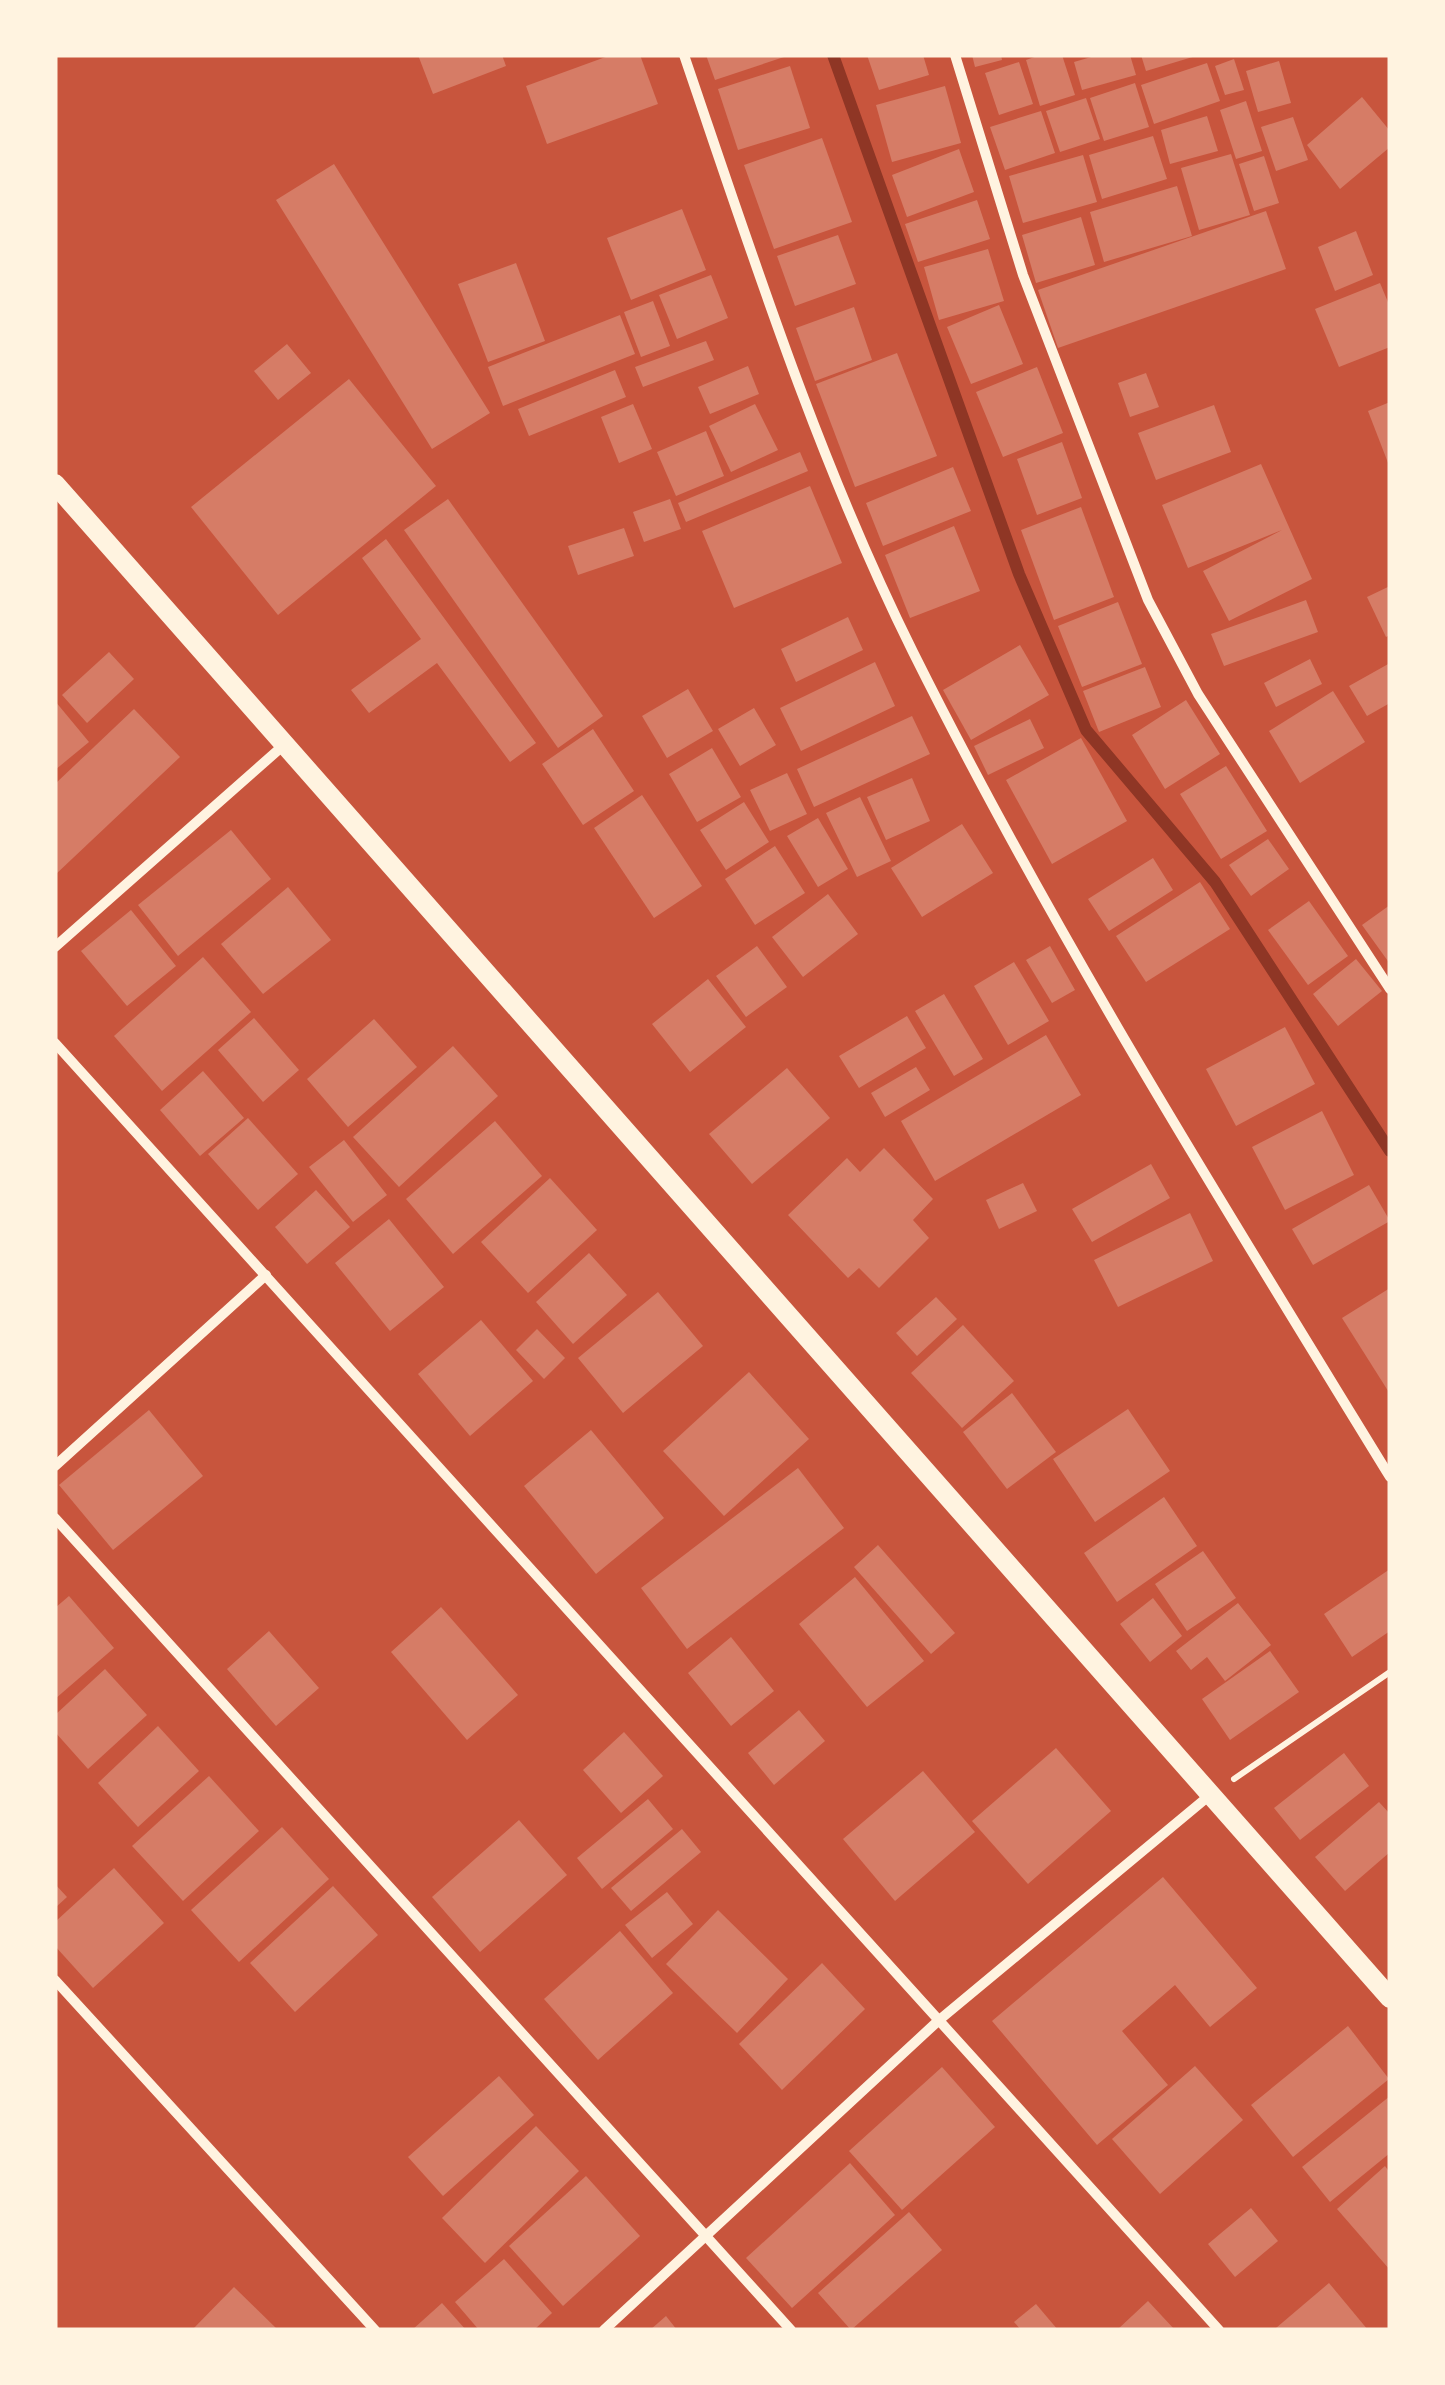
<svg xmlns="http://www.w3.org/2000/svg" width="1445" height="2385" viewBox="0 0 1445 2385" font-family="Roboto,sans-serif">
	<rect width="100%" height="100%" fill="#c8553d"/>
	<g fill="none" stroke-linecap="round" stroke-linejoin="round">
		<polyline stroke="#8f3625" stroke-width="12" points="833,55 1019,574 1086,730 1215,882 1390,1151"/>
	</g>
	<g fill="#d67c66">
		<polygon points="418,55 502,55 506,66 433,94"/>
		<polygon points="611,55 640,55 658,104 547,144 526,86"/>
		<polygon points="706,55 787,55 787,56 715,80"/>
		<polygon points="867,55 923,55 929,75 879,90"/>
		<polygon points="972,55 1001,55 1002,60 975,67"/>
		<polygon points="1040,55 1062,55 1075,95 1040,106 1026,60"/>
		<polygon points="1098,55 1130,55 1136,75 1082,90 1074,62"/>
		<polygon points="1141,55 1196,55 1196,56 1146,71"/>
		<polygon points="1234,59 1244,90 1225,95 1215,66"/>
		<polygon points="1279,61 1291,103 1258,112 1246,71"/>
		<polygon points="1019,62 1033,104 999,115 985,73"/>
		<polygon points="1207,63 1220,101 1154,124 1141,85"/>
		<polygon points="790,66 810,128 738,150 718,89"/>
		<polygon points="1135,83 1149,127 1104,141 1090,98"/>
		<polygon points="945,86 961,143 892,162 876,105"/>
		<polygon points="1362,97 1390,131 1390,147 1340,189 1307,145"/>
		<polygon points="1086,98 1100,139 1060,152 1046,111"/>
		<polygon points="1246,101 1262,151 1236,159 1220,110"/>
		<polygon points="1041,111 1055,153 1005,170 990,127"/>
		<polygon points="1207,116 1218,151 1170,164 1161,130"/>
		<polygon points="1293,117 1308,160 1276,171 1261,127"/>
		<polygon points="1153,136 1167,179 1102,199 1089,155"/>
		<polygon points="822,138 852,222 774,249 744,165"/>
		<polygon points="959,149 974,192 907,217 892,175"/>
		<polygon points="1231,154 1250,215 1199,230 1181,168"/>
		<polygon points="1083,155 1097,202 1023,223 1009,176"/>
		<polygon points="1264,156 1279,203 1254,211 1239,164"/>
		<polygon points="334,164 490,413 432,449 276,200"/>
		<polygon points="1177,186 1192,236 1104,262 1090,212"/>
		<polygon points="977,200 990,239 918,262 905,224"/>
		<polygon points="682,209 706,270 631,300 607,238"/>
		<polygon points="1266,211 1286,269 1058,348 1038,290"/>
		<polygon points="1081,217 1095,265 1036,283 1022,235"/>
		<polygon points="1356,231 1373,275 1335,291 1318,247"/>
		<polygon points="838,235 856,284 795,306 777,256"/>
		<polygon points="988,249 1004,301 939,320 924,267"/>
		<polygon points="516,263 545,341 488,362 458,284"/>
		<polygon points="711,275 728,318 677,339 659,295"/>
		<polygon points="1380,283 1390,307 1390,347 1339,367 1315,309"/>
		<polygon points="653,301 670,346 641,357 624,312"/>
		<polygon points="999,305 1023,364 971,384 947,327"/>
		<polygon points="854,307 872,360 815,381 796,328"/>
		<polygon points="620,315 635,354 503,406 488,367"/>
		<polygon points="706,341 714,360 643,387 635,367"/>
		<polygon points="287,344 311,373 278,400 254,371"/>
		<polygon points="897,353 937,456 855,487 816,384"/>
		<polygon points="748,366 759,394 710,414 698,387"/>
		<polygon points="1037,367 1063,433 1003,457 976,392"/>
		<polygon points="615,370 626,397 529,436 518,409"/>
		<polygon points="1146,373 1159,407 1130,417 1118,383"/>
		<polygon points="349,379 436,486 278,615 191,507"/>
		<polygon points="1390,402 1390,468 1368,411"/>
		<polygon points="633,404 652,449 619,463 601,417"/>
		<polygon points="755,404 778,450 731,472 709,426"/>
		<polygon points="1214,405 1231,452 1156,480 1138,433"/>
		<polygon points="706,431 724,476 676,496 657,452"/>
		<polygon points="1062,442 1082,498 1037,515 1017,459"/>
		<polygon points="800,452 808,471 686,522 678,503"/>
		<polygon points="1261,464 1312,579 1229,621 1203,571 1282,530 1188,568 1162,505"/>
		<polygon points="953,467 971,511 883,546 866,503"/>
		<polygon points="810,486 842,563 734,608 702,531"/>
		<polygon points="448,499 603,716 558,748 404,530"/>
		<polygon points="670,499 681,529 644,542 633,512"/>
		<polygon points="1081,507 1114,597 1054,620 1021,530"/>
		<polygon points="954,526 980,591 910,618 885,555"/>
		<polygon points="624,528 634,556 578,575 568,546"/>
		<polygon points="386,539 536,743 510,762 437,663 369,713 351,690 421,639 362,558"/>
		<polygon points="1390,586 1390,635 1386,637 1367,597"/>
		<polygon points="1306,600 1318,632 1224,666 1211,634"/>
		<polygon points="1118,602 1142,664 1082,687 1058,626"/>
		<polygon points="848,617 863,650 796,682 781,649"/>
		<polygon points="1020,645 1049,695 971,740 943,690"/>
		<polygon points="109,652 134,679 87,723 62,695"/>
		<polygon points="1310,659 1322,684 1276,707 1264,683"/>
		<polygon points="875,662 895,706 801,751 780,708"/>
		<polygon points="1390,663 1390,703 1367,716 1349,686"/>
		<polygon points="1145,667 1161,707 1099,732 1083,691"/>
		<polygon points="688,689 713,731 667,758 642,716"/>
		<polygon points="1333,691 1365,742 1300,783 1269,731"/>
		<polygon points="1186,700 1220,754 1165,789 1132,735"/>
		<polygon points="55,701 89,742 55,770"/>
		<polygon points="754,708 776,745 740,766 718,729"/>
		<polygon points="134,709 180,757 55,875 55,784"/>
		<polygon points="912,716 930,754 814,807 797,769"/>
		<polygon points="1030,719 1044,748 988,775 974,746"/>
		<polygon points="593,729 634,791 583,825 542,764"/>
		<polygon points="1081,738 1127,821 1052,864 1006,780"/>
		<polygon points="712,748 741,797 697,822 669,774"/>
		<polygon points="1226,766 1267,831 1221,859 1180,794"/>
		<polygon points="787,773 807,814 770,831 750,790"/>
		<polygon points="912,778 930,821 886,840 867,797"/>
		<polygon points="642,795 702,886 654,918 594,828"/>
		<polygon points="860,797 891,861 857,877 826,813"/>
		<polygon points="744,802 769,842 726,870 700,830"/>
		<polygon points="818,818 848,869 818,887 787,836"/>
		<polygon points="962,824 993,873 922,917 891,868"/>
		<polygon points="231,830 271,879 178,956 138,905"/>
		<polygon points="1268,839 1289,869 1251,896 1229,865"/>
		<polygon points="775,846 805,893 755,925 725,879"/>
		<polygon points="1153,858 1173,890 1109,931 1088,899"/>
		<polygon points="1200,882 1230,929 1146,982 1116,936"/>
		<polygon points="288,887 331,940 263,994 221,944"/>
		<polygon points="828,894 858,934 803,977 772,937"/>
		<polygon points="1309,901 1348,956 1308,985 1268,930"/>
		<polygon points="1390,905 1390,964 1362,925"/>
		<polygon points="131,910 176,966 127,1006 81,951"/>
		<polygon points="757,946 787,987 746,1017 716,976"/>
		<polygon points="1050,946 1075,990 1052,1003 1026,960"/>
		<polygon points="203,957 251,1012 162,1091 114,1036"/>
		<polygon points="1356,959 1382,991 1338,1026 1313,994"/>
		<polygon points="1014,962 1049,1021 1008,1045 974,986"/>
		<polygon points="708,979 746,1027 690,1072 652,1024"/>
		<polygon points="944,994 983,1059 954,1076 915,1011"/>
		<polygon points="907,1016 926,1048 859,1088 839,1056"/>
		<polygon points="254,1018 299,1070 263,1102 218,1050"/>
		<polygon points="374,1019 417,1067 348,1127 307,1079"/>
		<polygon points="1285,1027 1315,1084 1236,1126 1206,1069"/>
		<polygon points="1046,1035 1081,1095 935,1181 901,1121"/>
		<polygon points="453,1046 498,1096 399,1187 353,1137"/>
		<polygon points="916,1067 930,1090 885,1117 871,1093"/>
		<polygon points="787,1068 830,1118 752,1184 709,1134"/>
		<polygon points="203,1071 244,1118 200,1156 160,1110"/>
		<polygon points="1322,1111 1354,1175 1285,1210 1252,1147"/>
		<polygon points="248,1118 298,1174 258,1210 208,1154"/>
		<polygon points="495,1121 542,1176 453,1254 406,1199"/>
		<polygon points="344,1140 387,1195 353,1222 309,1167"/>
		<polygon points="884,1148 933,1199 913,1220 929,1238 879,1288 859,1268 848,1278 788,1215 847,1158 860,1172"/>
		<polygon points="1151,1164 1170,1198 1092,1242 1072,1209"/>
		<polygon points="550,1178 597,1230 528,1293 481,1242"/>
		<polygon points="1023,1183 1037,1211 999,1229 986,1200"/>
		<polygon points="1369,1185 1390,1221 1313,1265 1292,1229"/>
		<polygon points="316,1190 350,1227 307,1264 275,1227"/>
		<polygon points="1190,1213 1213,1261 1118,1307 1094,1260"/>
		<polygon points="389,1219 444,1287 390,1331 335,1263"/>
		<polygon points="589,1253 627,1295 573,1344 536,1302"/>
		<polygon points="1390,1288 1390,1394 1342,1318"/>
		<polygon points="658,1292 703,1346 623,1413 578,1358"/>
		<polygon points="936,1297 957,1319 917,1356 896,1333"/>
		<polygon points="481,1320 533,1381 470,1436 418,1374"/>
		<polygon points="963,1325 1014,1381 962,1428 911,1373"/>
		<polygon points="537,1329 565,1358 544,1379 516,1350"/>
		<polygon points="749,1372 809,1439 724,1516 663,1451"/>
		<polygon points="1012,1393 1056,1452 1007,1489 963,1432"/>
		<polygon points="1128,1409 1170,1471 1095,1522 1053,1459"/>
		<polygon points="149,1410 203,1476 113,1550 59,1485"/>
		<polygon points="591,1430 664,1518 596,1574 524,1486"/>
		<polygon points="798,1468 844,1528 687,1649 641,1588"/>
		<polygon points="1164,1497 1197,1546 1117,1602 1084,1553"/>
		<polygon points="878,1545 955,1633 931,1654 854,1567"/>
		<polygon points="1203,1551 1236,1598 1187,1631 1155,1584"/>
		<polygon points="1390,1569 1390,1631 1352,1657 1324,1614"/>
		<polygon points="855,1577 924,1661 867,1707 799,1624"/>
		<polygon points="69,1596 114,1648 55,1699 55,1608"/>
		<polygon points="1153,1598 1182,1636 1150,1662 1120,1624"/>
		<polygon points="1238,1603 1271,1645 1225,1681 1207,1657 1191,1670 1176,1651"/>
		<polygon points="441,1607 518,1695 467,1740 391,1652"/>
		<polygon points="269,1631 319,1688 276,1726 227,1669"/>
		<polygon points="731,1637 774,1691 731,1726 688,1673"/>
		<polygon points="1270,1651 1299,1692 1230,1740 1202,1699"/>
		<polygon points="105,1669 147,1715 88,1769 55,1732 55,1715"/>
		<polygon points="799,1710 825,1741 774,1785 748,1753"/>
		<polygon points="158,1726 199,1771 138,1827 98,1783"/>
		<polygon points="624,1732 663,1776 621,1813 583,1770"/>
		<polygon points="1056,1748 1111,1811 1028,1884 972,1821"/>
		<polygon points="1344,1753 1369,1786 1300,1840 1274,1808"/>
		<polygon points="923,1771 975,1832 895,1901 843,1839"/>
		<polygon points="209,1776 259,1831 183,1901 132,1846"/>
		<polygon points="648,1799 673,1829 602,1889 577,1858"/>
		<polygon points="1379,1802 1390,1814 1390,1852 1345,1891 1315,1857"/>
		<polygon points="519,1820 567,1875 480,1952 432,1897"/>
		<polygon points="282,1827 329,1879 239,1962 191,1910"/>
		<polygon points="682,1829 701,1852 631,1911 611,1888"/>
		<polygon points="114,1868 164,1923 93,1988 55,1946 55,1922"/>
		<polygon points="1163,1877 1257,1988 1210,2027 1175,1985 1122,2031 1168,2085 1097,2145 992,2021"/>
		<polygon points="55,1884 67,1897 55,1908"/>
		<polygon points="333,1886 378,1935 295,2012 250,1963"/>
		<polygon points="667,1892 693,1924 652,1958 625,1925"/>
		<polygon points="718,1910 788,1979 737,2033 666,1964"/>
		<polygon points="620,1931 673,1993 598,2060 544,1999"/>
		<polygon points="822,1963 865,2009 782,2090 739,2044"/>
		<polygon points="1348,2026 1389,2079 1293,2157 1251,2105"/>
		<polygon points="1195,2066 1243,2120 1160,2194 1112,2139"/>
		<polygon points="942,2067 995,2127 902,2210 849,2151"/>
		<polygon points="499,2076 534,2115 443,2196 408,2157"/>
		<polygon points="1390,2096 1390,2153 1330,2202 1302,2167"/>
		<polygon points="536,2126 579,2171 485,2263 442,2218"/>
		<polygon points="850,2163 895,2215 792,2308 746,2258"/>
		<polygon points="1385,2166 1390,2173 1390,2270 1337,2209"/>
		<polygon points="586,2176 640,2236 563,2306 509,2246"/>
		<polygon points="1251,2208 1278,2241 1235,2277 1208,2244"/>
		<polygon points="909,2212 942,2250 851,2330 818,2293"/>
		<polygon points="504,2259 552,2313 534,2330 479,2330 455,2302"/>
		<polygon points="1329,2283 1368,2330 1278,2330 1276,2328"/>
		<polygon points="234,2287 278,2330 192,2330"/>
		<polygon points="1148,2301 1175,2330 1117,2330"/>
		<polygon points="442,2303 466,2330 412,2330"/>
		<polygon points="1036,2304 1058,2330 1021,2330 1014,2322"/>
		<polygon points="666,2316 677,2330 650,2330"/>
	</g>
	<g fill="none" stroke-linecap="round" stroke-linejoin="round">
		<polyline stroke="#fff3e0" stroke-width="6" points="1234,1779 1390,1672"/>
		<g stroke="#fff3e0" stroke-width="10">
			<path d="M684,55c69,202 134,406 229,597 142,285 311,554 477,825"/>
			<polyline points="955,55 1023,275 1148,600 1198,694 1390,989"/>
			<polyline points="55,947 285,744"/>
			<polyline points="55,1043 1219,2330"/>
			<polyline points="55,1466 266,1275"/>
			<polyline points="55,1518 791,2330"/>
			<polyline points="55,1980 375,2330"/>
			<polyline points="604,2330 938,2021 1210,1795"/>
		</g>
		<polyline stroke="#fff3e0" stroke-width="20" points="55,484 1390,1998"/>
	</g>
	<rect width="1445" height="2385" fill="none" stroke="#fff3e0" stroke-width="115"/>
</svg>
